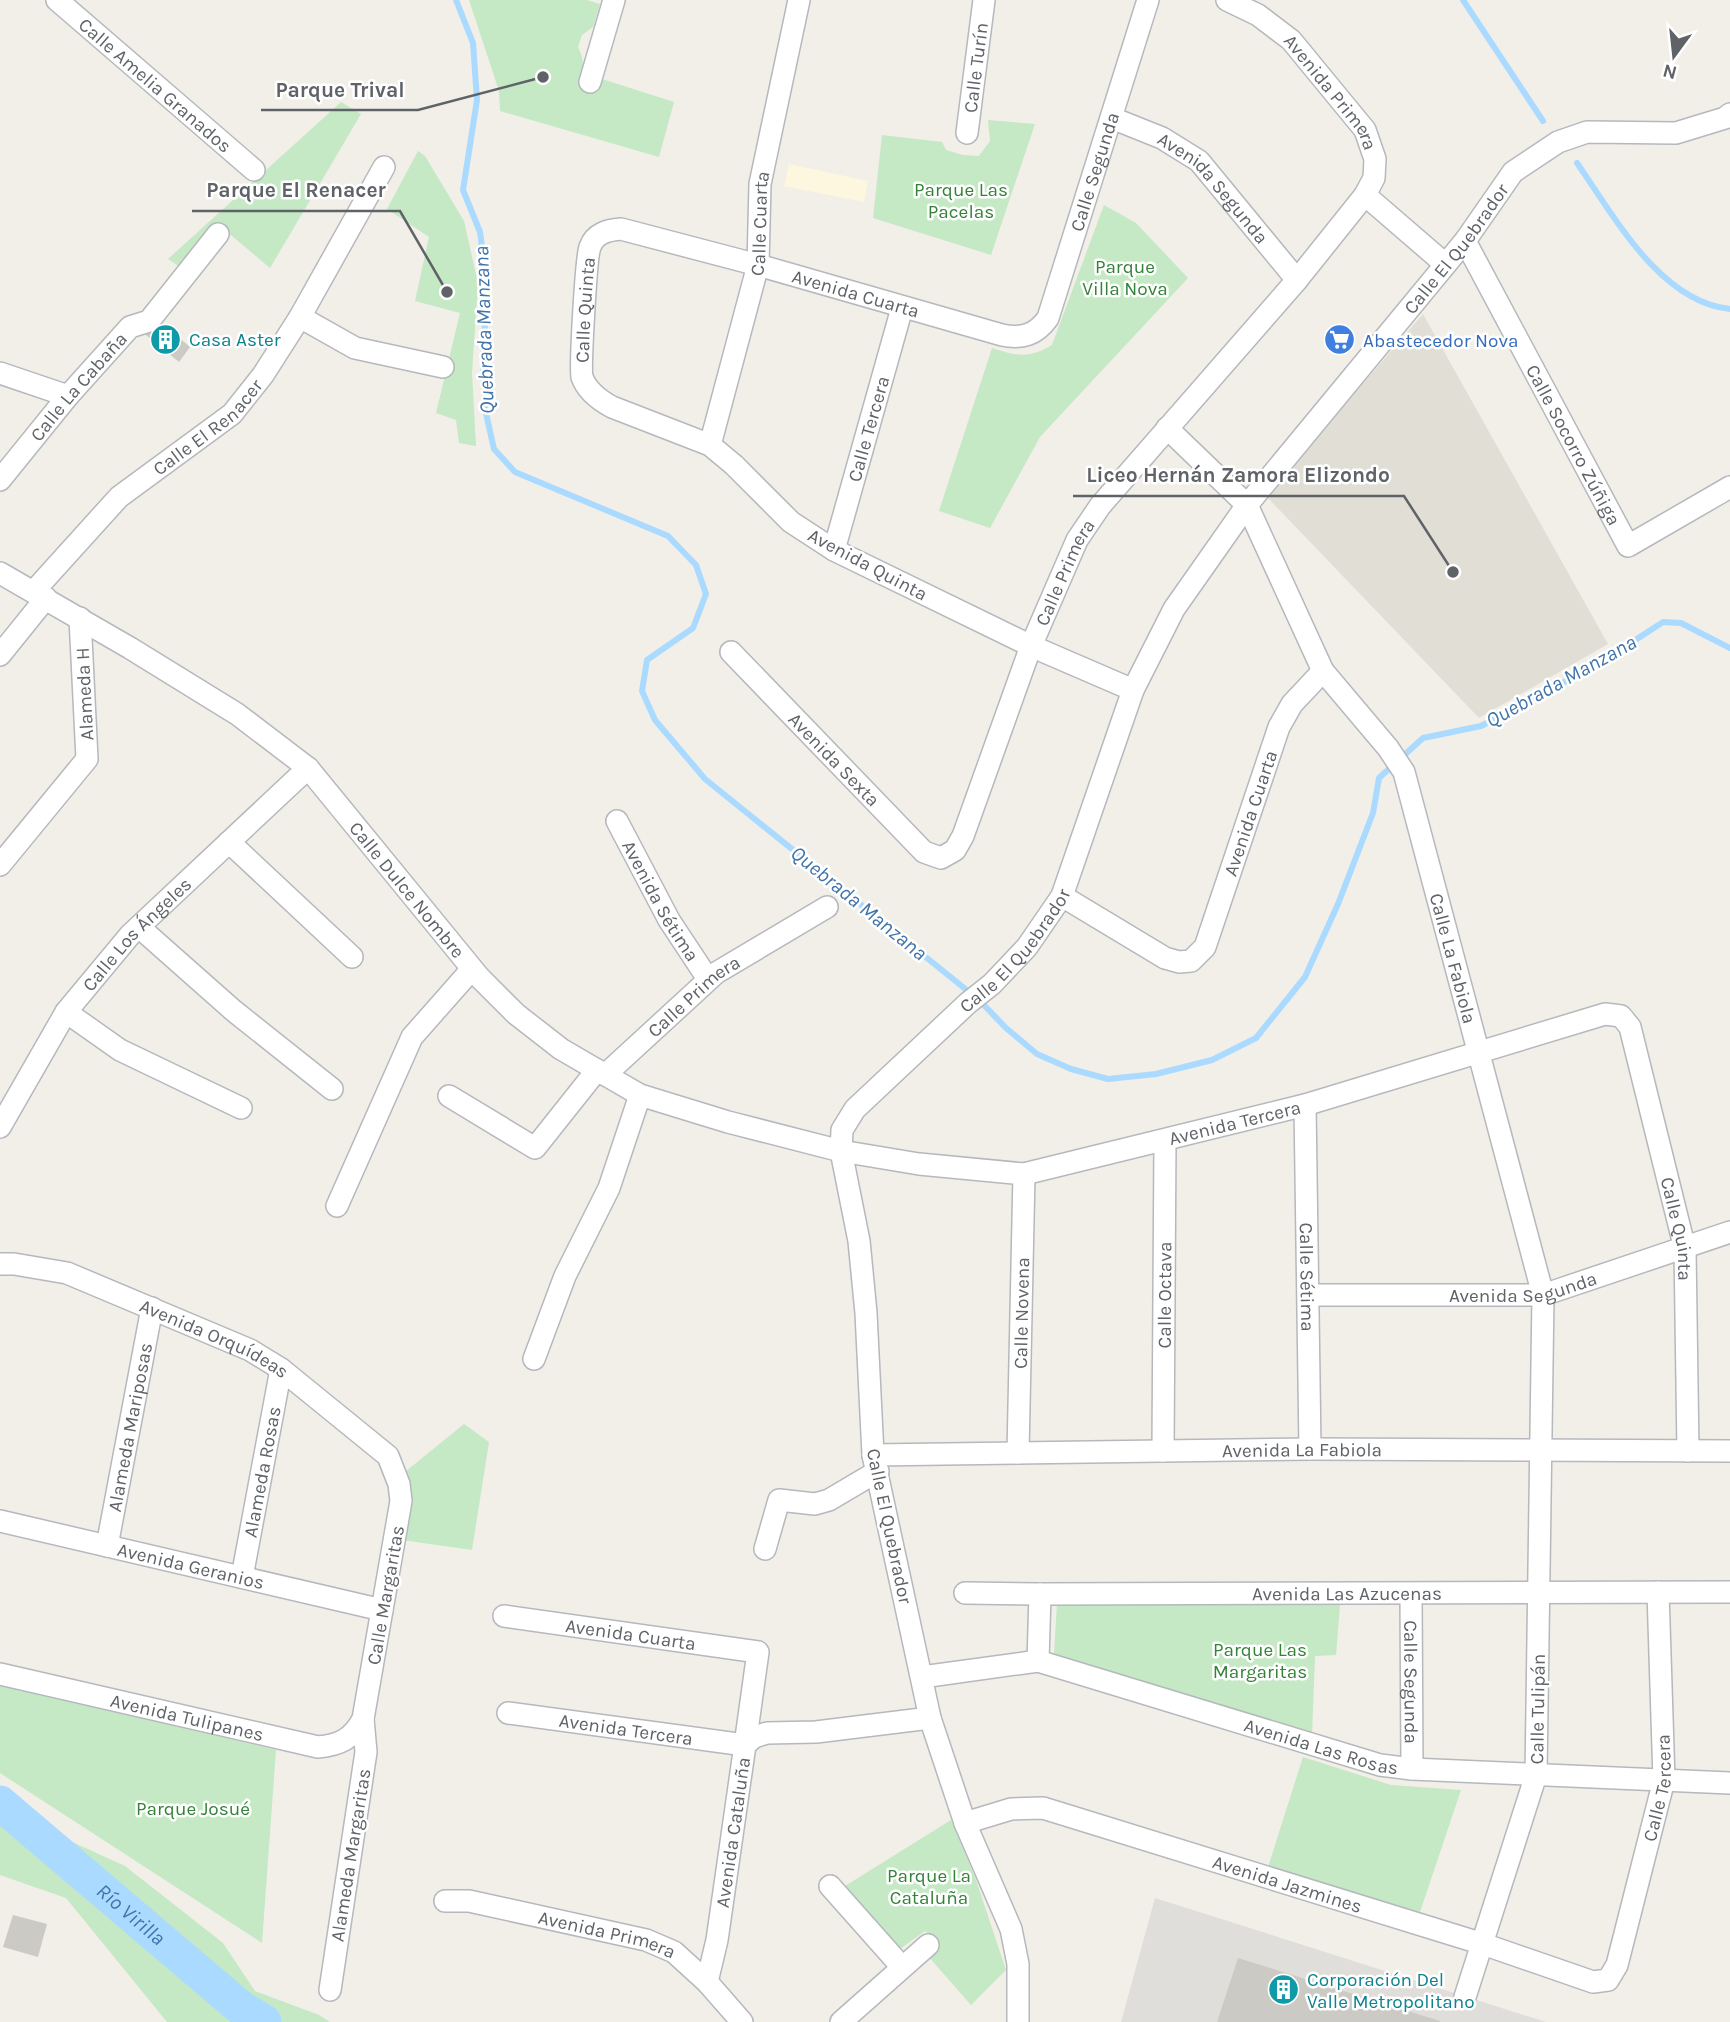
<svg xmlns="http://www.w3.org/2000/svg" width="1730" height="2022" viewBox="0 0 1730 2022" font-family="Karla,sans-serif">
	<rect width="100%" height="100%" fill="#f1efe8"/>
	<polygon fill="#fef7e0" points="789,164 868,181 864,202 784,186"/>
	<polygon fill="#e0deda" points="1155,1898 1546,2022 1121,2022"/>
	<polygon fill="#e1ded6" points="1423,314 1608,644 1479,718 1266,496"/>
	<g fill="#c5e8c5">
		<path d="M469,0h118l13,4 -7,23 -11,8 -4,12c7,13 6,26 1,40l18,5 5,-13 72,23 -15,55 -159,-46 -1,-20z"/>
		<polygon points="341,102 361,114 270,268 219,225 183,269 168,259"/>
		<polygon points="988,120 1035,124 991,255 873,218 882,135 942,142 946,150 963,155 979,156 990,141"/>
		<polygon points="418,151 425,156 464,221 478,283 472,373 476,446 459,443 456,420 436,413 460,313 415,301 429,237 387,209"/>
		<path d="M1104,205l32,18 52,55 -148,159 -50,91 -51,-17 53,-163c25,8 36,11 60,-3z"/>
		<polygon points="464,1424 489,1442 472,1550 402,1540 405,1472"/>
		<polygon points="1057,1603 1340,1605 1336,1655 1315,1656 1312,1735 1054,1655"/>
		<polygon points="0,1685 276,1750 262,1943 0,1773"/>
		<polygon points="1303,1757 1391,1785 1461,1790 1420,1912 1268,1867"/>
		<polygon points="0,1809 125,1866 223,1943 255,1991 319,2015 330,2022 167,2022 66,1898 0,1875"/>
		<polygon points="951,1820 975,1877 1006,1970 971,2005 928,1956 940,1946 925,1931 900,1949 845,1886"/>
	</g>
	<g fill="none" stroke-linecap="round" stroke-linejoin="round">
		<g stroke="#aadaff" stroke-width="6">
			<polyline points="456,0 473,43 477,100 463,190 480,232 487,285 483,362 485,409 494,449 515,472 668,536 696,565 706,594 693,628 647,660 642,691 655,720 705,779 979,1000 1006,1028 1037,1054 1071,1069 1108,1079 1156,1074 1212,1060 1256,1038 1305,977 1338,904 1373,813 1379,778 1423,738 1481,726 1600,663 1663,622 1681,623 1730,648"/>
			<polyline points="1463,0 1543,121"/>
			<path d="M1577,163c37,53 83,139 153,146"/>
		</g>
		<path stroke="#aadaff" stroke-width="35" id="s1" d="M0,1803l241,205 23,14"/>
	</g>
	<g fill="#cccac5">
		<polygon points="153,316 190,347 179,362 141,331"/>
		<polygon points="13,1915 47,1924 38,1957 3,1947"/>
		<polygon points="1238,1958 1440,2021 1440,2022 1217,2022"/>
	</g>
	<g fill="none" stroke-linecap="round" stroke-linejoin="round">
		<defs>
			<g id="minor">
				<path id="s2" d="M57,0l197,170"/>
				<path id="s3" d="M1227,0l31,15 33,25 74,90 10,29 -1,19 -9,17 80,69"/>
				<polyline points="590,82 614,0"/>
				<path id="s4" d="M1112,118l50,20 37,23 98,119"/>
				<path id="s5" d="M967,133l17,-133"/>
				<path id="s6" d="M1465,241l163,305 102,-59"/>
				<polyline points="300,317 355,348 443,367"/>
				<polyline points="0,373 68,396"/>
				<path id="s7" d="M1167,428l80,77 76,166 65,77 16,24 139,523 -7,480 -71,222"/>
				<path id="s8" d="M710,445l48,-180 2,-81 39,-184"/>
				<path id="s9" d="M0,480l68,-84 62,-69 19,-6 69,-87"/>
				<path id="s10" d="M834,550l68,-242"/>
				<path id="s11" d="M0,573l130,75 107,66 71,54 171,209 37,37 45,35 79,46 88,27 113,29 78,13 105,10 281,-69 300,-91 16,2 9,11 55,222 3,202"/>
				<path id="s12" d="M34,591l85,-94 113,-83 31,-39 37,-58 84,-150"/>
				<path id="s13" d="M731,652l193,200 17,6 14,-8 8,-14 68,-190 46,-106 23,-34 197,-226 68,-85"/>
				<polyline points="0,655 46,598"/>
				<path id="s14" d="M1133,690l-102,-44 -197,-96 -43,-28 -57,-57 -24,-20 -98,-38c-13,-7 -25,-16 -30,-30 -2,-10 4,-120 8,-130 5,-14 18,-17 31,-18l137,36 244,70c20,4 34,0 46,-17l100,-318"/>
				<path id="s15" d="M617,821l52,99 39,59"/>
				<polyline points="229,842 352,957"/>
				<polyline points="0,865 87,759 80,618"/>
				<path id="s16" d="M1062,896l103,62 14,4 12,-1 14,-14 74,-220 13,-23 31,-33"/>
				<polyline points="139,927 234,1011 332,1089"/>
				<polyline points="66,1012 120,1050 241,1108"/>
				<path id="s17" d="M605,1075l111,-102 111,-66"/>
				<polyline points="449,1096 535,1148 597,1070"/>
				<path id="s18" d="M1305,1105l5,344"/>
				<path id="s19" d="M0,1127l66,-115 64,-77 178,-167"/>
				<polyline points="337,1206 412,1037 472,969"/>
				<path id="s20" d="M0,1264h14l53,9 183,77 31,19 107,87 11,28 2,17 -38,218 3,33 -36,238"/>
				<path id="s21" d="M1309,1295h234l187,-63"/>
				<polyline points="534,1359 565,1276 609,1188 640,1095"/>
				<path id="s22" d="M1163,1451l2,-311"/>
				<path id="s23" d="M1018,1453l6,-279"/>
				<path id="s24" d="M873,1455l437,-6 420,2"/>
				<path id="s25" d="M0,1521l382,89"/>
				<path id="s26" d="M107,1546l45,-238"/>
				<polyline points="765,1549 779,1500 815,1504 829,1500 878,1471"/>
				<path id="s27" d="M242,1577l39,-208"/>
				<path id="s28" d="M965,1593l75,1 690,-2"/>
				<path id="s29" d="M1411,1594l1,175"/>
				<path id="s30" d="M504,1616l254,36 -13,93 -237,-32"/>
				<polyline points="1038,1661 1040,1594"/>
				<path id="s31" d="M0,1674l318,73c22,-2 34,-8 45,-28"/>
				<path id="s32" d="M922,1677l116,-16 342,104 32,4 318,14"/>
				<path id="s33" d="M965,1823l46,-14 32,-1 440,136 110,38 15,-2 9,-15 47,-185 -6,-188"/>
				<polyline points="830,1886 901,1966"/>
				<path id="s34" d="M445,1901h24l177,39 28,12 33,30 35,40"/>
				<path id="s35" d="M707,1982l10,-42 28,-195 9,-8 13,-4 49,-1 114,-14"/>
				<polyline points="841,2022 928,1945"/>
				<path id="s36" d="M1018,2022v-58l-7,-35 -46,-106 -35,-105 -57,-263 -7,-142 -7,-72 -18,-90 1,-21 13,-21 113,-106 24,-19 35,-37 35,-51 71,-206 41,-81 73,-104 218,-264 48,-69 45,-30 29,-10 89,1 49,-15 5,-4"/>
			</g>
		</defs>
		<use href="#minor" stroke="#b5b8bc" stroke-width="24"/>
		<use href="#minor" stroke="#fff" stroke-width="21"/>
	</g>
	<defs>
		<symbol id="building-disc" viewBox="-11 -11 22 22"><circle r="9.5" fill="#0f9aa8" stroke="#fff"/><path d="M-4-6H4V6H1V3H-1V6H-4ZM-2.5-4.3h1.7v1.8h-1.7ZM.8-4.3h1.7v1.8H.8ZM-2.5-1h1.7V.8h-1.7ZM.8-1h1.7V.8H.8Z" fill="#fff"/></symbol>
		<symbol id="supermarket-disc" viewBox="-11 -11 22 22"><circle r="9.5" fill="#3f7fe0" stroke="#fff"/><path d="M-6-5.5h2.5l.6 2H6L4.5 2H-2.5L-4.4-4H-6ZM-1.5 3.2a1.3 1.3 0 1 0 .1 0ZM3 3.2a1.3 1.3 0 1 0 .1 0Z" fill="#fff"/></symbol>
	</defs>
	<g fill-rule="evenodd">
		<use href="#building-disc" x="148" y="322" width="35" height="35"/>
		<use href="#supermarket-disc" x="1322" y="322" width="35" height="35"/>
		<use href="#building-disc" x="1266" y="1972" width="35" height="35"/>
	</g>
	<g text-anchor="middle" stroke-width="5" stroke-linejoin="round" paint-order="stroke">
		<g font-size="19" fill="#5f6368" stroke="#fff">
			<text dy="7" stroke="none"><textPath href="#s5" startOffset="66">Calle Turín</textPath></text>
			<text dy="7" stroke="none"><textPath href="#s2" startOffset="130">Calle Amelia Granados</textPath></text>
			<text dy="7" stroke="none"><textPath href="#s3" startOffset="142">Avenida Primera</textPath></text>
			<text dy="7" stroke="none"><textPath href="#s14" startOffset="1412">Calle Segunda</textPath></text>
			<text dy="7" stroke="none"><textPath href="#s4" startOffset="126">Avenida Segunda</textPath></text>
			<text dy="7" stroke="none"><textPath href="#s8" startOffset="228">Calle Cuarta</textPath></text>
			<text dy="7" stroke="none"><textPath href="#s36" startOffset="2006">Calle El Quebrador</textPath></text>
			<text dy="7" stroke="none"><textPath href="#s14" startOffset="1054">Avenida Cuarta</textPath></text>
			<text dy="7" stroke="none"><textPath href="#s14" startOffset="709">Calle Quinta</textPath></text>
			<text dy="7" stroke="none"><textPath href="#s9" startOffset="122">Calle La Cabaña</textPath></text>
			<text dy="7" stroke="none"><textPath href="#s12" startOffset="240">Calle El Renacer</textPath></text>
			<text dy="7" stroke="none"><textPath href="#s10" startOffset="126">Calle Tercera</textPath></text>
			<text dy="7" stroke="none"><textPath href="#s6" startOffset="231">Calle Socorro Zúñiga</textPath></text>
			<text transform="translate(868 564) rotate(28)" y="7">Avenida Quinta</text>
			<text dy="7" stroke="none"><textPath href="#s13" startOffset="611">Calle Primera</textPath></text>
			<text transform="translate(84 694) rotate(-93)" y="7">Alameda H</text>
			<text dy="7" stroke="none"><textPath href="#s13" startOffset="149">Avenida Sexta</textPath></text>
			<text dy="7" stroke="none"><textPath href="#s16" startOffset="308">Avenida Cuarta</textPath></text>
			<text dy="7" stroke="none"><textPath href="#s11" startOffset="522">Calle Dulce Nombre</textPath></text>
			<text dy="7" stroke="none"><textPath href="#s15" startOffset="91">Avenida Sétima</textPath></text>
			<text dy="7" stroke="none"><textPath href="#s19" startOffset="238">Calle Los Ángeles</textPath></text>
			<text dy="7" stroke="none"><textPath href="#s36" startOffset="1167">Calle El Quebrador</textPath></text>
			<text dy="7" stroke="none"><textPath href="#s7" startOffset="616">Calle La Fabiola</textPath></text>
			<text dy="7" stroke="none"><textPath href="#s17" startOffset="119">Calle Primera</textPath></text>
			<text dy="7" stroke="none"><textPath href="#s11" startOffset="1446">Avenida Tercera</textPath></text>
			<text dy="7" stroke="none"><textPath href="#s11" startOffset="2070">Calle Quinta</textPath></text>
			<text dy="7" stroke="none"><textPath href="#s18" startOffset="172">Calle Sétima</textPath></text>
			<text dy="7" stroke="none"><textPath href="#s21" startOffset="215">Avenida Segunda</textPath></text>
			<text dy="7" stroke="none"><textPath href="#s22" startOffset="156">Calle Octava</textPath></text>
			<text dy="7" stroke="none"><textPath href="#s23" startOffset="140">Calle Novena</textPath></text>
			<text dy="7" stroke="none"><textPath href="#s20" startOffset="229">Avenida Orquídeas</textPath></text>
			<text dy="7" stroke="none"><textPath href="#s26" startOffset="121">Alameda Mariposas</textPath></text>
			<text dy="7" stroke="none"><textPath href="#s24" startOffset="429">Avenida La Fabiola</textPath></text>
			<text dy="7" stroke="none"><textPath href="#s27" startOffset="107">Alameda Rosas</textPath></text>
			<text transform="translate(890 1526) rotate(78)" y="7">Calle El Quebrador</text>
			<text dy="7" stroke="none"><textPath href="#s25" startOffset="196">Avenida Geranios</textPath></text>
			<text dy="7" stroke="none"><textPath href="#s28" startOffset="382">Avenida Las Azucenas</textPath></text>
			<text transform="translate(385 1595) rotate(-80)" y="7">Calle Margaritas</text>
			<text dy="7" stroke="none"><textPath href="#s30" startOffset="128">Avenida Cuarta</textPath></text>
			<text dy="7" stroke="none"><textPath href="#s29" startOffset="88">Calle Segunda</textPath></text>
			<text transform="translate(1537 1709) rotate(-89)" y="7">Calle Tulipán</text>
			<text dy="7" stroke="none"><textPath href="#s31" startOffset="192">Avenida Tulipanes</textPath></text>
			<text transform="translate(626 1729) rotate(8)" y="7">Avenida Tercera</text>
			<text dy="7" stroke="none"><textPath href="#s32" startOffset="413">Avenida Las Rosas</textPath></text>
			<text dy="7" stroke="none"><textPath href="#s33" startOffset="872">Calle Tercera</textPath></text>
			<text dy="7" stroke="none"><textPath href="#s35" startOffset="152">Avenida Cataluña</textPath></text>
			<text transform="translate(350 1855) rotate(-81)" y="7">Alameda Margaritas</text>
			<text dy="7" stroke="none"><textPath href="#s33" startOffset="336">Avenida Jazmines</textPath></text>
			<text dy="7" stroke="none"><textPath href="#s34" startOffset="166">Avenida Primera</textPath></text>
		</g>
		<g font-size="19" fill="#348238" stroke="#fff">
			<text x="961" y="196">Parque Las<tspan x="961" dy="22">Pacelas</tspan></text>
			<text x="1125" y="273">Parque<tspan x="1125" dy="22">Villa Nova</tspan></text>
			<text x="1260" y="1656">Parque Las<tspan x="1260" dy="22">Margaritas</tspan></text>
			<text x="193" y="1815">Parque Josué</text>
			<text x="929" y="1882">Parque La<tspan x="929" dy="22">Cataluña</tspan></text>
		</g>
		<g font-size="19" fill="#0d838f" stroke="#fff" text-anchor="start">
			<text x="189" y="346">Casa Aster</text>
			<text x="1307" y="1986">Corporación Del<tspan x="1307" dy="22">Valle Metropolitano</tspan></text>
		</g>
		<g font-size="19" fill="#366cbe" stroke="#fff" text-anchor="start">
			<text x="1363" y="347">Abastecedor Nova</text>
		</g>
		<g font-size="21" font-style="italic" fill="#4174aa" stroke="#fff">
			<text transform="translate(484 330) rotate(-92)" y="7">Quebrada Manzana</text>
			<text transform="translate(1561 681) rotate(-29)" y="7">Quebrada Manzana</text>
			<text transform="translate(859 903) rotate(39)" y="7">Quebrada Manzana</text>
			<text dy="7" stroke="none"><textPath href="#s1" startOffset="172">Río Virilla</textPath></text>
		</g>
	</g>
	<path fill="none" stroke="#5f6368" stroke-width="2.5" d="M543 77L418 110H261M447 292L400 211H192M1453 572L1404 496H1073"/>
	<g fill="#5f6368" stroke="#fff" stroke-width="2.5">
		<circle cx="543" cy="77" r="7"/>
		<circle cx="447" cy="292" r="7"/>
		<circle cx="1453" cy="572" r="7"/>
	</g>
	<g font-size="21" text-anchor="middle" font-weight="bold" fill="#5f6368" stroke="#fff" stroke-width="5" stroke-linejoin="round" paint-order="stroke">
		<text x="340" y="97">Parque Trival</text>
		<text x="296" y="197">Parque El Renacer</text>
		<text x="1238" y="482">Liceo Hernán Zamora Elizondo</text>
	</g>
	<g transform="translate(1674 56) rotate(195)" stroke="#ffffff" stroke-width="5" paint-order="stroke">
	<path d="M0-5L12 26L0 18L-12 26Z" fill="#5f6368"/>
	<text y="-10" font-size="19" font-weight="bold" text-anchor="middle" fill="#5f6368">N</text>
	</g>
</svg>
